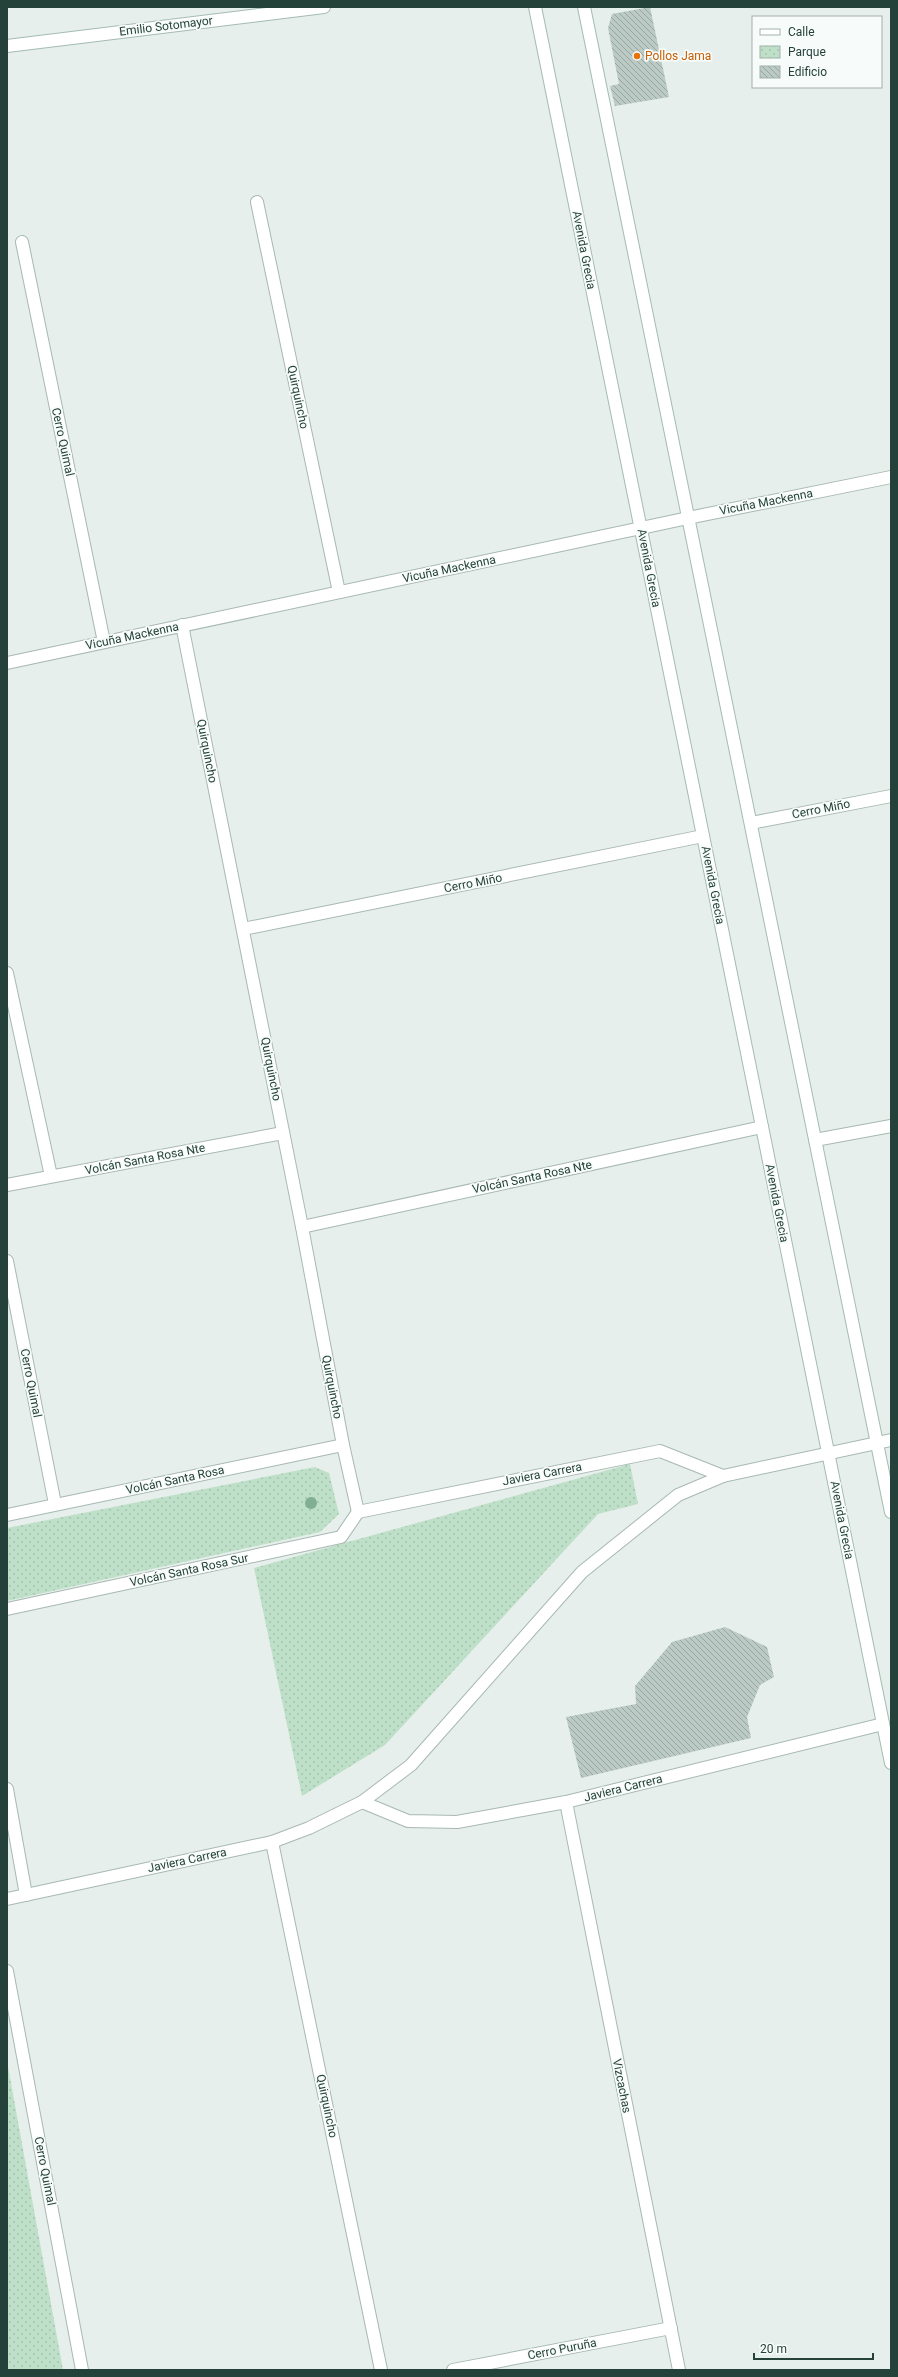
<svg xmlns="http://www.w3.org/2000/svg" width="898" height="2377" viewBox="0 0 898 2377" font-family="Roboto,sans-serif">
	<defs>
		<pattern id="park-dots" width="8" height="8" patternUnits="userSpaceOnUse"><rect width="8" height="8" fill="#bfe0c8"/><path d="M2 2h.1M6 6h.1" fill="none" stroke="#a4c1ad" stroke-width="1.8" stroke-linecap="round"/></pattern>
		<pattern id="building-back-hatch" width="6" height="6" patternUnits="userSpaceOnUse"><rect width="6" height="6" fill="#bbcac4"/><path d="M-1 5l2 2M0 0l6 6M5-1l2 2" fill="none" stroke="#98a6a0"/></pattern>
	</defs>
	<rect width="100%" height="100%" fill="#e6efeb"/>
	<g fill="url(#park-dots)">
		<polygon points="630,1464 638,1504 598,1514 385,1745 302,1796 254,1568"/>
		<polygon points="315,1467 329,1473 339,1514 320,1532 7,1601 7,1528"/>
		<polygon points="7,2061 63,2370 7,2370"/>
	</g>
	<g fill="url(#building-back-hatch)">
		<polygon points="650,7 669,97 615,106 610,86 619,84 608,28 612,14"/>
		<polygon points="725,1627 767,1647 774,1677 760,1685 747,1717 751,1738 581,1778 566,1717 636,1704 635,1686 672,1642"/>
	</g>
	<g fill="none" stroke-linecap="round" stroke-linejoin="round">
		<defs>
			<g id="minor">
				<polyline points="257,202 339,592"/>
				<polyline points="22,242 104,642"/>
				<polyline points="182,625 302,1227 343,1445 358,1512"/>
				<polyline points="751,823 891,796"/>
				<polyline points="243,929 703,836"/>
				<polyline points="7,973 51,1176"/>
				<polyline points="815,1140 891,1126"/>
				<polyline points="7,1185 283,1133"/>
				<polyline points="302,1227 762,1127"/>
				<polyline points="7,1261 55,1504"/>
				<polyline points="358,1512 660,1451 723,1476"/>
				<polyline points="7,1515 343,1445"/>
				<polyline points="7,1609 341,1537 358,1512"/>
				<polyline points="7,1789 26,1895"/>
				<polyline points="362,1802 408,1821 457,1822 566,1802 883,1724"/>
				<polyline points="566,1802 679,2370"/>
				<polyline points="272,1842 381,2370"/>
				<polyline points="7,1971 82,2370"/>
				<polyline points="453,2370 671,2328"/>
			</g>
			<g id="tertiary">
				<polyline points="7,663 688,518 891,477"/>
				<polyline points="7,1899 272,1842 309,1828 362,1802 411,1765 582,1572 678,1495 723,1476 891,1440"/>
			</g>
			<g id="secondary">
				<polyline points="535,7 891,1763"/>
				<polyline points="584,7 891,1512"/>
				<polyline points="7,46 324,7"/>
			</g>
		</defs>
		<use href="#minor" stroke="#a8b8b2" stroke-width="14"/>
		<use href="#tertiary" stroke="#a8b8b2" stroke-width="14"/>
		<use href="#secondary" stroke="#a4bbb3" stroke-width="14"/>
		<use href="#minor" stroke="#fff" stroke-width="12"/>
		<use href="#tertiary" stroke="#fff" stroke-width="12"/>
		<use href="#secondary" stroke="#fff" stroke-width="12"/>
	</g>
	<circle fill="#80af93" cx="311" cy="1503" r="6"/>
	<circle fill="#e8710a" stroke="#f7fbf9" stroke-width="1.5" cx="637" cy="56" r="4"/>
	<g text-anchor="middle" stroke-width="3.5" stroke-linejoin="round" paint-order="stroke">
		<g font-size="12" fill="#24423a" stroke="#f7fbf9">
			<text transform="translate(166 26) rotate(-7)" y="4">Emilio Sotomayor</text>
			<text transform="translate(584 250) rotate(79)" y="4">Avenida Grecia</text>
			<text transform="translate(298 397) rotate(78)" y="4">Quirquincho</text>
			<text transform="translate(63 442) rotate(78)" y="4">Cerro Quimal</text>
			<text transform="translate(766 502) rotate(-11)" y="4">Vicuña Mackenna</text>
			<text transform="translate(649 568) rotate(79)" y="4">Avenida Grecia</text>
			<text transform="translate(449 569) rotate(-12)" y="4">Vicuña Mackenna</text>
			<text transform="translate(132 636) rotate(-12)" y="4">Vicuña Mackenna</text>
			<text transform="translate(207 751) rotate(79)" y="4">Quirquincho</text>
			<text transform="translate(821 809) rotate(-11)" y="4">Cerro Miño</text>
			<text transform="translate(473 883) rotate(-11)" y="4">Cerro Miño</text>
			<text transform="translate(713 885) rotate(79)" y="4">Avenida Grecia</text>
			<text transform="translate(271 1069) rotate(79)" y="4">Quirquincho</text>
			<text transform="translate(145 1159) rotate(-11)" y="4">Volcán Santa Rosa Nte</text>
			<text transform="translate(532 1177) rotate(-12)" y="4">Volcán Santa Rosa Nte</text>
			<text transform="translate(777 1203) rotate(79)" y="4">Avenida Grecia</text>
			<text transform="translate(31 1383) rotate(79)" y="4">Cerro Quimal</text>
			<text transform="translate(332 1387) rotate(79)" y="4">Quirquincho</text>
			<text transform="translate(542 1474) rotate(-11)" y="4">Javiera Carrera</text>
			<text transform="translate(175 1480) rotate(-12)" y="4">Volcán Santa Rosa</text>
			<text transform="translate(842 1520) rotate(79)" y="4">Avenida Grecia</text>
			<text transform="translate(189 1570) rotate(-12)" y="4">Volcán Santa Rosa Sur</text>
			<text transform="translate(623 1788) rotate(-14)" y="4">Javiera Carrera</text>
			<text transform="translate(187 1860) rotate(-12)" y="4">Javiera Carrera</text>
			<text transform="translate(622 2086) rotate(79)" y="4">Vizcachas</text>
			<text transform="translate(327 2106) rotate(78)" y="4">Quirquincho</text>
			<text transform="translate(45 2171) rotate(79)" y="4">Cerro Quimal</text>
			<text transform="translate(562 2349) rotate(-11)" y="4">Cerro Puruña</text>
		</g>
		<g font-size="12" fill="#c56008" stroke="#f7fbf9" text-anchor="start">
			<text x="645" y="60">Pollos Jama</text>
		</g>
	</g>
	<rect width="898" height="2377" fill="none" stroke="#24423a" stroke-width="16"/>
	<rect x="752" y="16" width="130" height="72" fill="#f7fbf9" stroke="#a3b1ad"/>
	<rect x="760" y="29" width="20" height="6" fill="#ffffff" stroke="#a3b1ad"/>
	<text x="788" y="36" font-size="12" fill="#24423a">Calle</text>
	<rect x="760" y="46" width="20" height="12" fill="url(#park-dots)" stroke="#a3b1ad"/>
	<text x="788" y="56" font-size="12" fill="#24423a">Parque</text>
	<rect x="760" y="66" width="20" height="12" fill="url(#building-back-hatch)" stroke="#a3b1ad"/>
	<text x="788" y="76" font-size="12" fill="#24423a">Edificio</text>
	<path d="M754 2353v6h119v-6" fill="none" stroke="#24423a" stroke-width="2"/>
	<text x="760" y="2353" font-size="12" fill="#24423a" stroke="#f7fbf9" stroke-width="3" paint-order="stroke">20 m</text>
</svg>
